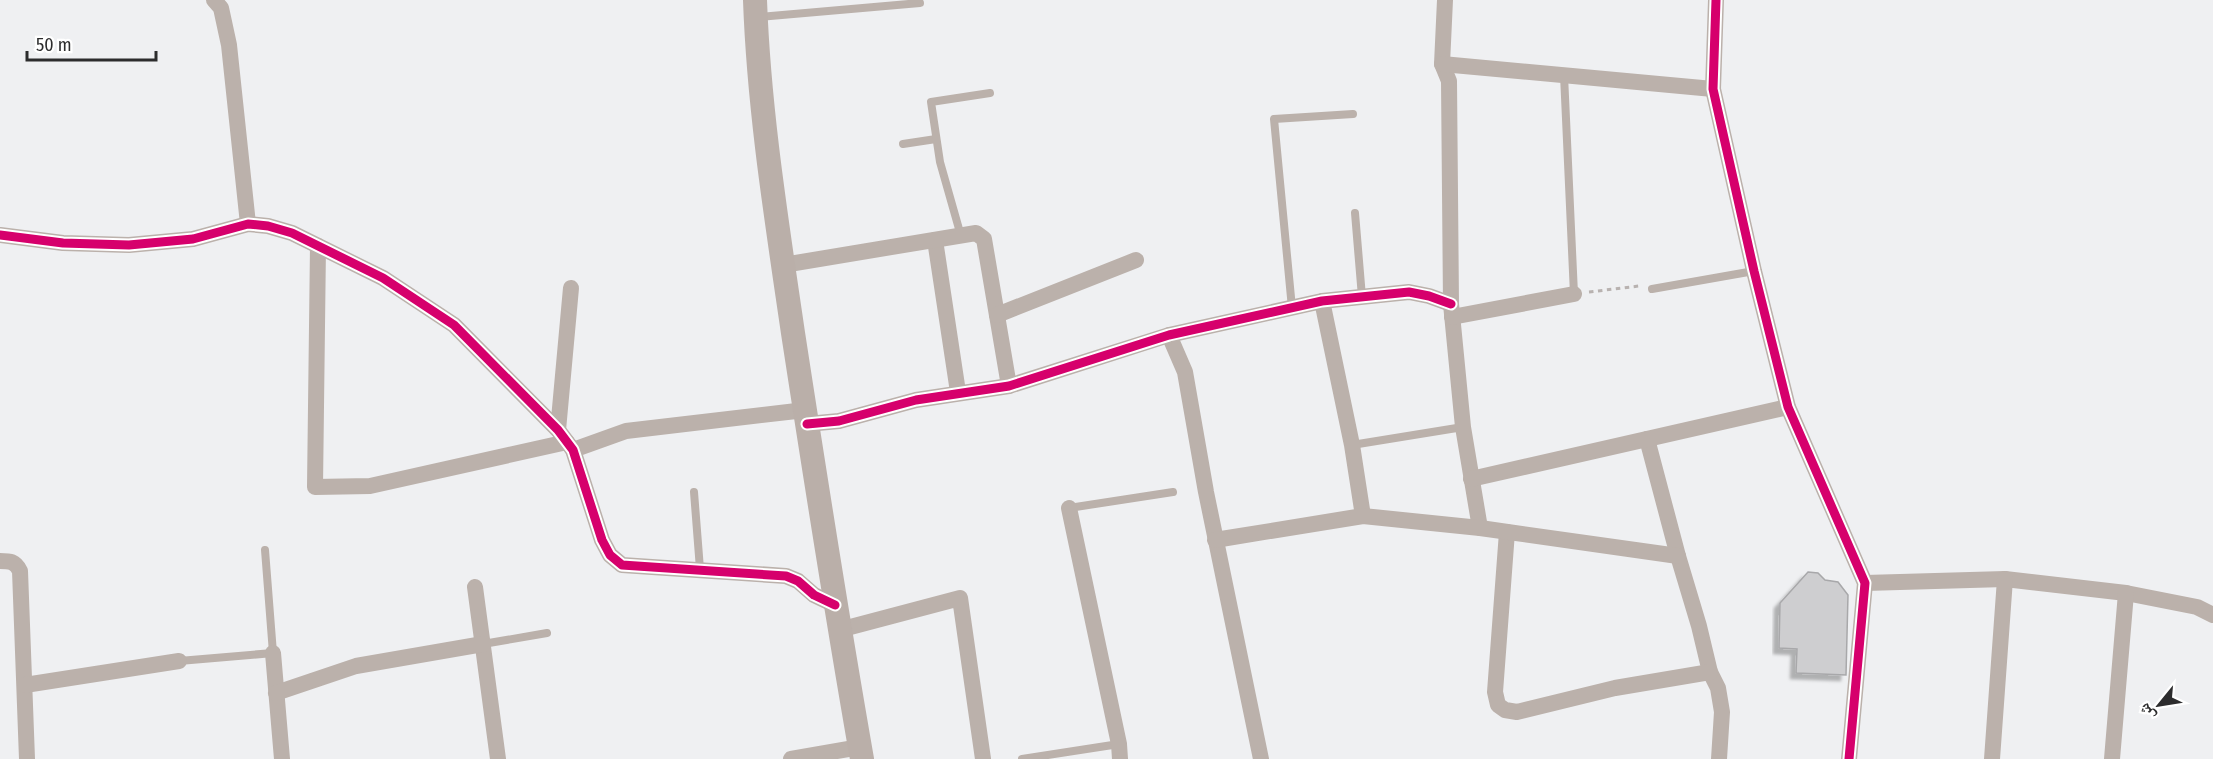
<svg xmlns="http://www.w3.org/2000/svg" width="2213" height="759" viewBox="0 0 2213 759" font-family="'Fira Sans Condensed','Noto Naskh Arabic',sans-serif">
	<defs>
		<filter id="shadow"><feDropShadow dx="-5.5" dy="5.5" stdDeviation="1.5" flood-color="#0004"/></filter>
	</defs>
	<rect width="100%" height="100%" fill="#eff0f2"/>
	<polygon fill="#ceced0" stroke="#a8a8aa" stroke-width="1.5" filter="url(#shadow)" points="1808,572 1818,573 1825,580 1838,582 1848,595 1846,675 1796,673 1797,649 1779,648 1780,603"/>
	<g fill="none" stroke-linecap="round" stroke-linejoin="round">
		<polyline stroke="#b8b2b0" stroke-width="3" stroke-dasharray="4.5 4.5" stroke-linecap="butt" points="1589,292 1639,286"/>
		<g stroke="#bbb1ab" stroke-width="8">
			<polyline points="759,17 920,3"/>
			<polyline points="1564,75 1574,294"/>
			<polyline points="903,144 936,139"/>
			<polyline points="1355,213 1362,297"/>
			<polyline points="961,236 940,162 931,102 990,93"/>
			<polyline points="1652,289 1754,271"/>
			<polyline points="1292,308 1274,119 1353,114"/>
			<polyline points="1352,445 1463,427"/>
			<polyline points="694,492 700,569"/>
			<polyline points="1069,508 1173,492"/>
			<polyline points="483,644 547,633"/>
			<polyline points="179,661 273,653 265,550"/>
			<polyline points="1022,759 1119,744"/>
		</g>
		<g stroke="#bbb1ab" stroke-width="16">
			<polyline points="214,0 221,8 229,45 248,224"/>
			<polyline points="1445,0 1442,64 1449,81 1451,304 1463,427 1480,528"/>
			<polyline points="1716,0 1713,89 1754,271 1788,407 1865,583 1849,759"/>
			<polyline points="1442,64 1713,89"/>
			<polyline points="0,235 63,243 129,245 193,239 248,224 268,226 292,233 383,278 454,325 558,430 573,450 602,540 610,555 622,565 786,576 798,581 814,595 835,605"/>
			<polyline points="935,240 958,392"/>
			<polyline points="318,246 315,487 370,486 567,442"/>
			<polyline points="783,265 976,233 984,239 1009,386"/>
			<polyline points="1322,301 1352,445 1363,516"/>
			<polyline points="997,315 1136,260"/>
			<polyline points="1452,317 1574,294"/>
			<polyline points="1169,335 1185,372 1206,492 1261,759"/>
			<polyline points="807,424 839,421 916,400 1009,386 1169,335 1322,301 1409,292 1429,296 1451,304"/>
			<polyline points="558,430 571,288"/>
			<polyline points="1647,439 1678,556 1699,626 1710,672 1718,688 1722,712 1719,759"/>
			<polyline points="573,450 626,431 805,410"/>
			<polyline points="1471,479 1788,407"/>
			<polyline points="1069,508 1119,744 1120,759"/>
			<polyline points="1507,532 1495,692 1498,705 1505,710 1517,712 1615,688 1710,672"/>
			<polyline points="1215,540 1363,516 1480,528 1678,556"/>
			<path d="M0,561c10,0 15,0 20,10l7,188"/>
			<polyline points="1865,583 2005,579 2126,593 2197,607 2213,615"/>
			<polyline points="475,587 498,759"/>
			<polyline points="839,630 960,598 983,759"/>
			<polyline points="273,653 282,759"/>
			<polyline points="25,685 179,661"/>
			<polyline points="276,693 356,666 483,644"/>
			<polyline points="791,759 860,747"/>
			<polyline points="1992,759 2005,579"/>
			<polyline points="2112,759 2126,593"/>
		</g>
		<path stroke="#baafa9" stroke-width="24" d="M755,0c4,112 22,223 38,333 22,143 44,284 69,426"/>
		<defs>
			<g id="cycleway">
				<polyline points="1716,0 1713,89 1754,271 1788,407 1865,583 1849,759"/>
				<polyline points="0,235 63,243 129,245 193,239 248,224 268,226 292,233 383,278 454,325 558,430 573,450 602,540 610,555 622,565 786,576 798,581 814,595 835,605"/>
				<polyline points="807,424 839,421 916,400 1009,386 1169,335 1322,301 1409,292 1429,296 1451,304"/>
			</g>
		</defs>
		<use href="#cycleway" stroke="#fff" stroke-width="13"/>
		<use href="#cycleway" stroke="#d6006c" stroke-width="9"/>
	</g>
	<g transform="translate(2159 705) rotate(240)" stroke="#ffffff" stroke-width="4.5" paint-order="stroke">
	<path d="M0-4.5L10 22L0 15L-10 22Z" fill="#2c2c2d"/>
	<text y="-9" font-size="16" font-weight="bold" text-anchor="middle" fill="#2c2c2d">ش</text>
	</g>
	<path d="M27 51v9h129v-9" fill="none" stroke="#2c2c2d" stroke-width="3"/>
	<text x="36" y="51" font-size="18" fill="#2c2c2d" stroke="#ffffff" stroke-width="4.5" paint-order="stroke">50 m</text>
</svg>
